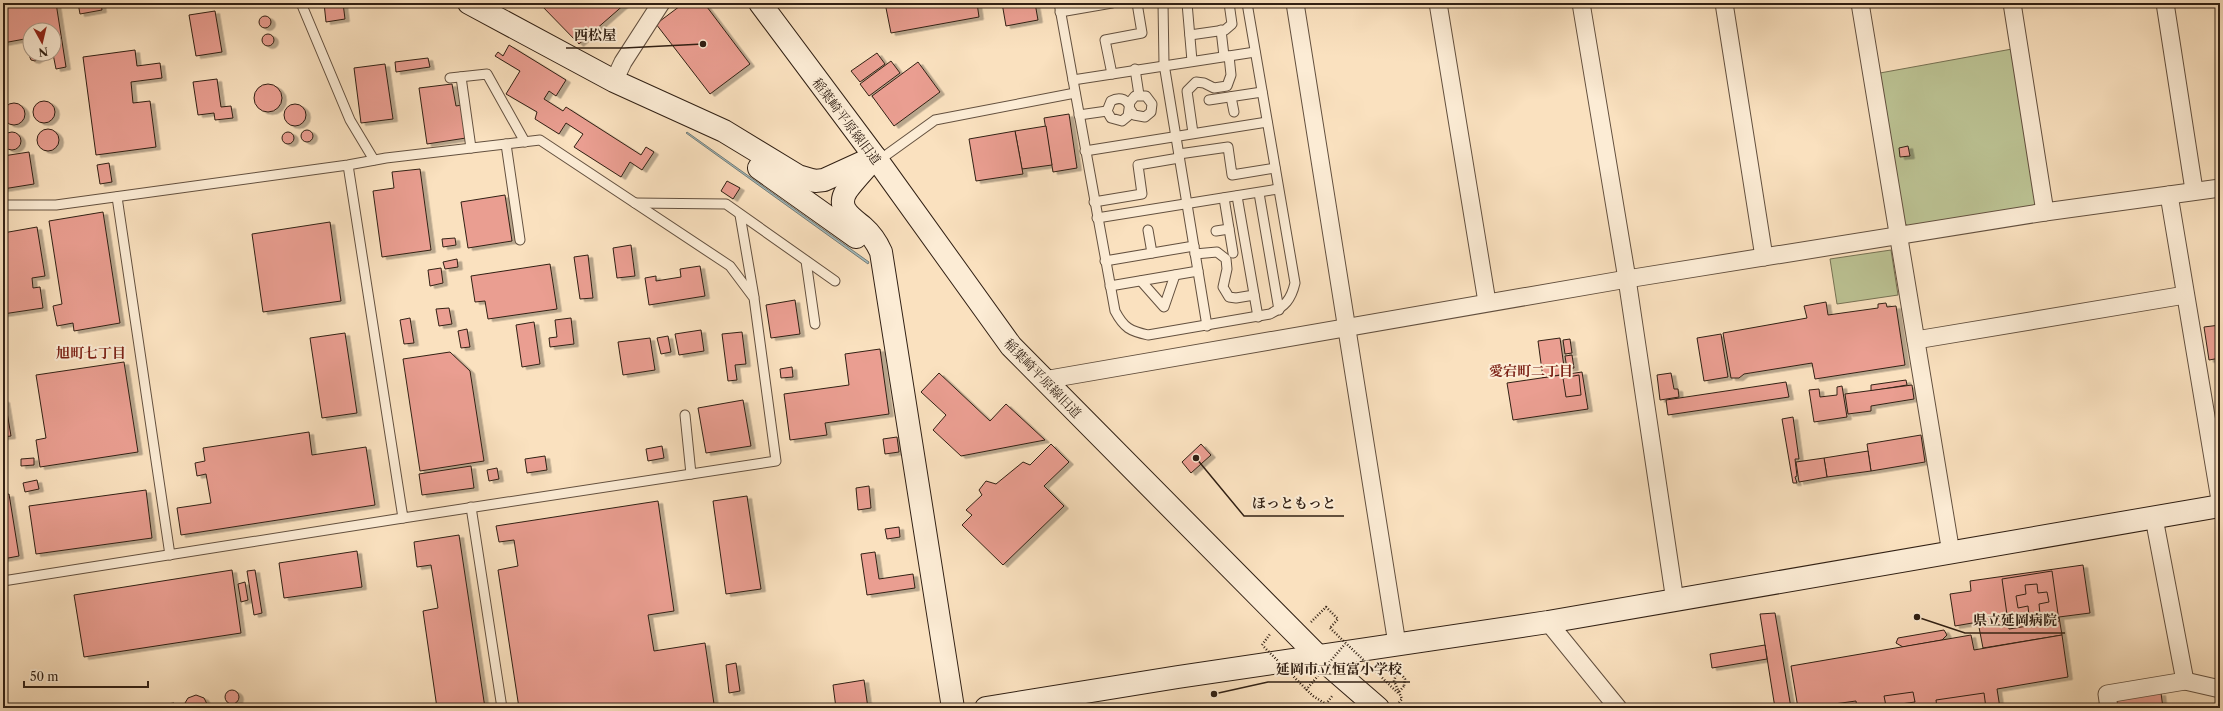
<svg xmlns="http://www.w3.org/2000/svg" width="2223" height="711" viewBox="0 0 2223 711" font-family="'Libre Caslon Text','Noto Serif JP',serif">
	<defs>
		<filter id="shadow"><feDropShadow dx="4.5" dy="2.5" stdDeviation="0" flood-color="#0004"/></filter>
	</defs>
	<rect width="100%" height="100%" fill="#fae1bf"/>
	<filter id="stains"><feTurbulence type="fractalNoise" baseFrequency=".005" numOctaves="4"/><feColorMatrix values="0 0 0 0 .2 0 0 0 0 .09 0 0 0 0 .02 0 0 0 .5 -.17"/></filter>
	<radialGradient id="worn" r=".72"><stop offset=".6" stop-color="#630" stop-opacity="0"/><stop offset="1" stop-color="#630" stop-opacity=".3"/></radialGradient>
	<g fill="#bcc394" stroke="#767254">
		<polygon points="2012,49 2037,202 2032,207 1910,227 1904,223 1880,73"/>
		<polygon points="1891,250 1898,295 1837,304 1830,259"/>
	</g>
	<polygon fill="#a3bbbd" stroke="#757d79" points="687,132 869,262 868,264 686,133"/>
	<g fill="#ea9e91" stroke="#312014" filter="url(#shadow)">
		<polygon points="3,3 56,3 66,67 56,69 53,54 54,30 30,30 30,38 3,43"/>
		<polygon points="78,3 101,3 102,10 80,14"/>
		<polygon points="324,3 343,3 345,19 326,22"/>
		<polygon points="539,3 626,3 579,44"/>
		<polygon points="684,3 704,3 750,64 710,94 656,24"/>
		<polygon points="885,3 977,3 979,17 891,33"/>
		<polygon points="1002,3 1035,3 1038,20 1006,26"/>
		<polygon points="215,11 222,52 196,56 189,15"/>
		<circle cx="265" cy="22" r="6"/>
		<circle cx="268" cy="40" r="6"/>
		<polygon points="509,45 566,80 556,96 549,91 544,99 563,111 566,107 641,155 646,147 654,152 642,170 630,162 621,177 574,147 583,134 566,123 559,134 535,119 537,112 506,94 520,71 495,56 498,52 503,56"/>
		<polygon points="135,50 137,66 160,63 162,78 131,82 133,103 150,101 156,147 96,155 83,57"/>
		<polygon points="30,51 30,54 40,54 40,58 35,61 31,60 29,55"/>
		<polygon points="877,53 885,64 860,82 851,71"/>
		<polygon points="428,58 430,67 396,72 395,62"/>
		<polygon points="891,61 900,73 869,96 860,84"/>
		<polygon points="918,62 940,92 894,126 872,96"/>
		<polygon points="385,64 393,119 361,123 354,68"/>
		<polygon points="217,79 221,107 231,106 233,118 215,120 214,113 198,115 193,82"/>
		<circle cx="268" cy="98" r="14"/>
		<polygon points="452,84 456,106 462,105 466,138 427,144 419,88"/>
		<circle cx="44" cy="112" r="11"/>
		<circle cx="14" cy="114" r="11"/>
		<circle cx="295" cy="115" r="11"/>
		<polygon points="1069,114 1077,168 1053,172 1044,118"/>
		<polygon points="1046,126 1052,165 1022,169 1015,131"/>
		<circle cx="48" cy="140" r="11"/>
		<circle cx="307" cy="136" r="6"/>
		<polygon points="1015,131 1023,174 976,181 969,139"/>
		<circle cx="288" cy="138" r="6"/>
		<circle cx="12" cy="141" r="9"/>
		<polygon points="1908,146 1910,156 1900,157 1899,148"/>
		<polygon points="29,152 34,184 3,189 3,156"/>
		<polygon points="109,163 112,182 100,184 97,165"/>
		<polygon points="420,169 431,250 382,257 373,191 394,188 392,172"/>
		<polygon points="727,181 740,188 733,199 721,191"/>
		<polygon points="505,195 512,241 468,248 461,202"/>
		<polygon points="103,212 120,323 74,331 73,323 57,326 53,306 62,304 49,221"/>
		<polygon points="330,222 341,301 263,312 252,234"/>
		<polygon points="37,227 45,276 32,278 33,288 40,287 43,308 3,314 3,233"/>
		<polygon points="455,238 456,245 443,247 442,239"/>
		<polygon points="631,245 635,276 617,278 613,248"/>
		<polygon points="588,255 593,298 580,299 574,257"/>
		<polygon points="457,259 458,267 445,269 443,262"/>
		<polygon points="550,264 557,309 488,319 485,301 475,302 471,276"/>
		<polygon points="700,266 705,296 649,305 645,278 656,276 656,281 681,277 680,269"/>
		<polygon points="441,268 443,283 430,286 428,270"/>
		<polygon points="795,300 800,334 771,338 766,305"/>
		<polygon points="1826,302 1828,315 1878,308 1878,304 1886,303 1887,307 1896,306 1905,365 1815,379 1812,363 1744,374 1739,378 1731,378 1723,333 1807,318 1804,306"/>
		<polygon points="449,308 452,324 439,326 436,309"/>
		<polygon points="410,318 414,343 404,344 400,320"/>
		<polygon points="571,318 574,344 550,347 549,338 557,337 555,320"/>
		<polygon points="534,322 540,364 522,367 516,325"/>
		<polygon points="2220,325 2220,358 2209,360 2204,327"/>
		<polygon points="467,329 470,347 461,348 458,331"/>
		<polygon points="701,330 704,351 679,355 675,334"/>
		<polygon points="742,332 746,364 735,365 737,380 728,381 722,334"/>
		<polygon points="345,333 357,413 322,418 310,338"/>
		<polygon points="1721,334 1728,377 1704,381 1697,338"/>
		<polygon points="668,336 671,352 661,354 657,338"/>
		<polygon points="650,338 655,370 623,375 618,342"/>
		<polygon points="1560,338 1565,374 1543,378 1538,341"/>
		<polygon points="1570,339 1572,353 1565,354 1563,340"/>
		<polygon points="880,349 889,414 825,423 827,435 790,440 784,394 849,385 845,354"/>
		<polygon points="450,352 470,371 484,461 420,471 403,359"/>
		<polygon points="1572,355 1574,368 1567,369 1565,356"/>
		<polygon points="124,362 138,452 40,467 36,440 46,438 36,375"/>
		<polygon points="792,367 793,377 781,378 780,369"/>
		<polygon points="1582,372 1588,409 1513,420 1507,383"/>
		<polygon points="939,373 990,421 1006,404 1045,440 961,456 933,430 946,415 921,392"/>
		<polygon points="1671,373 1674,389 1678,389 1679,397 1660,400 1657,375"/>
		<polygon points="1579,375 1581,395 1566,397 1563,378"/>
		<polygon points="1906,380 1907,385 1871,391 1871,385"/>
		<polygon points="1786,382 1789,397 1668,415 1666,400"/>
		<polygon points="1912,385 1914,399 1871,406 1871,411 1848,414 1845,394"/>
		<polygon points="1842,386 1847,417 1814,422 1809,390 1819,389 1820,397 1837,395 1837,387"/>
		<polygon points="3,400 5,400 11,436 3,437"/>
		<polygon points="743,400 751,446 706,453 698,408"/>
		<polygon points="1793,417 1799,459 1795,459 1797,476 1795,477 1797,483 1793,483 1782,419"/>
		<polygon points="309,432 312,455 366,447 375,505 181,535 177,508 211,503 206,474 197,476 195,463 205,461 203,448"/>
		<polygon points="1921,435 1925,462 1871,471 1867,444"/>
		<polygon points="897,437 899,452 885,454 883,439"/>
		<polygon points="1051,444 1069,462 1044,486 1064,506 1003,565 962,525 972,515 966,510 982,495 979,490 986,481 996,484 1023,462 1030,465"/>
		<polygon points="1201,444 1211,455 1191,473 1182,462"/>
		<polygon points="662,446 664,458 648,461 646,449"/>
		<polygon points="1868,451 1871,471 1827,477 1824,458"/>
		<polygon points="545,456 547,470 527,473 525,459"/>
		<polygon points="34,458 34,465 21,466 21,459"/>
		<polygon points="1824,458 1827,477 1799,482 1796,462"/>
		<polygon points="471,466 474,488 422,495 419,474"/>
		<polygon points="497,468 499,479 489,481 487,470"/>
		<polygon points="37,480 39,489 25,492 23,483"/>
		<polygon points="869,486 871,508 858,510 856,488"/>
		<polygon points="146,490 152,538 36,554 29,506"/>
		<polygon points="9,494 19,556 3,559 3,495"/>
		<polygon points="747,496 761,589 726,594 713,501"/>
		<polygon points="658,501 674,611 648,615 654,651 705,643 714,704 701,706 701,708 519,708 498,570 518,566 514,540 499,542 496,526"/>
		<polygon points="899,527 900,537 887,539 885,529"/>
		<polygon points="459,535 485,708 437,708 423,611 438,608 431,565 417,567 414,542"/>
		<polygon points="357,551 362,587 284,598 279,563"/>
		<polygon points="875,552 879,579 913,574 915,588 867,595 861,554"/>
		<polygon points="2083,565 2090,613 2059,617 2062,635 1983,648 1978,622 1955,626 1950,594 1971,591 1970,581"/>
		<polygon points="232,570 241,633 84,657 74,595"/>
		<polygon points="255,570 262,613 254,615 247,571"/>
		<polygon points="2052,571 2059,621 2009,629 2002,579"/>
		<polygon points="245,582 248,600 241,602 238,584"/>
		<polygon points="2037,584 2038,593 2047,592 2049,602 2039,604 2040,614 2029,616 2028,606 2018,608 2016,596 2026,594 2025,585"/>
		<polygon points="1775,613 1791,708 1775,708 1760,614"/>
		<polygon points="1944,630 1947,635 1942,640 1903,647 1896,643 1898,638"/>
		<polygon points="1971,635 1974,650 2062,635 2068,677 1997,689 2000,708 1798,708 1791,666"/>
		<polygon points="1765,645 1767,659 1712,668 1710,654"/>
		<polygon points="736,663 740,691 729,693 726,665"/>
		<polygon points="864,680 868,708 836,708 833,685"/>
		<circle cx="232" cy="697" r="7"/>
		<polygon points="1913,692 1915,702 1886,706 1884,696"/>
		<polygon points="1984,693 1986,708 1937,708 1936,700"/>
		<polygon points="2161,693 2163,708 2116,708 2115,700"/>
		<polygon points="196,695 204,698 209,708 182,708 188,698"/>
		<polygon points="1856,701 1857,708 1820,708 1819,706"/>
		<polygon points="174,703 175,708 153,708 152,706"/>
		<polygon points="264,704 264,708 235,708"/>
	</g>
	<g fill="none" stroke-linecap="round" stroke-linejoin="round">
		<defs>
			<g id="lane">
				<polyline points="301,3 350,120 374,160"/>
				<path d="M1059,3l56,308c9,17 15,20 33,24l122,-21c15,-8 21,-14 25,-31l-48,-280"/>
				<polyline points="1163,3 1164,64 1207,326"/>
				<polyline points="1187,3 1192,61"/>
				<polyline points="1060,12 1112,3"/>
				<polyline points="1221,30 1224,56"/>
				<polyline points="1190,35 1225,30 1232,24 1229,3"/>
				<polyline points="1135,69 1139,95"/>
				<polyline points="1112,74 1105,40 1142,33 1137,3"/>
				<polyline points="461,77 471,148"/>
				<polyline points="450,78 487,74 525,142"/>
				<polyline points="1073,80 1255,52"/>
				<polyline points="1231,97 1234,112"/>
				<polyline points="1209,100 1262,92"/>
				<path d="M1129,105c-4,-7 -11,-8 -18,-4l-4,10 4,7 11,3 6,-5 2,-14 5,-6h11l6,8 -1,8 -6,5 -11,-2 -4,-6"/>
				<polyline points="1079,115 1107,111"/>
				<polyline points="1193,133 1187,91 1196,82 1204,83 1214,88 1227,86 1231,75 1229,56"/>
				<polyline points="506,144 520,240"/>
				<polyline points="1085,151 1267,122"/>
				<polyline points="1179,154 1228,147 1232,175 1275,168"/>
				<polyline points="878,161 935,120 1075,93"/>
				<polyline points="1259,193 1279,310"/>
				<polyline points="1237,196 1258,317"/>
				<polyline points="117,197 170,555"/>
				<polyline points="1224,198 1233,253"/>
				<polyline points="1094,202 1142,194 1138,165 1179,158"/>
				<polyline points="635,203 726,204 835,281"/>
				<polyline points="3,205 56,205 348,165 386,158 540,140 730,266 754,298 776,461 403,518 348,165"/>
				<polyline points="740,215 754,297"/>
				<polyline points="1097,218 1278,189"/>
				<polyline points="1148,230 1152,253"/>
				<polyline points="1216,231 1229,229"/>
				<polyline points="1195,254 1217,252 1226,259 1227,269 1223,287 1229,297 1236,298 1254,295"/>
				<polyline points="806,261 815,324"/>
				<polyline points="1105,261 1194,246"/>
				<polyline points="1141,281 1164,307 1175,275"/>
				<polyline points="1110,286 1198,271"/>
				<polyline points="685,415 691,474"/>
				<polyline points="471,507 502,708"/>
				<polyline points="3,581 403,518"/>
			</g>
			<g id="street">
				<polyline points="1295,3 1397,644"/>
				<polyline points="1438,3 1487,302"/>
				<polyline points="1581,3 1627,279 1675,601"/>
				<polyline points="1724,3 1764,257"/>
				<polyline points="1860,3 1951,553"/>
				<polyline points="2012,3 2045,212"/>
				<polyline points="2165,3 2194,190"/>
				<polyline points="614,81 623,62 661,3"/>
				<polyline points="2169,195 2220,500"/>
				<polyline points="1916,340 2185,295"/>
				<polyline points="1044,380 1627,279 2045,212 2220,188"/>
				<polyline points="1548,622 1618,708"/>
				<polyline points="2185,681 2220,689"/>
				<polyline points="2109,708 2107,694 2185,681 2154,518"/>
			</g>
			<g id="secondary">
				<polyline points="469,3 614,81 724,131 798,176 815,181 824,180 870,159"/>
				<polyline points="760,3 875,157 1011,346 1318,656 1378,708"/>
				<path d="M875,157c-9,11 -20,22 -28,33 -12,18 5,28 16,37 8,7 14,16 18,25l72,456"/>
				<polyline points="759,168 856,237"/>
				<polyline points="986,708 1178,677 1548,622 2220,506"/>
			</g>
		</defs>
		<use href="#lane" stroke="#63503f" stroke-width="11"/>
		<use href="#street" stroke="#63503f" stroke-width="19"/>
		<use href="#secondary" stroke="#312014" stroke-width="24"/>
		<g stroke="#312014" stroke-width="2.5" stroke-dasharray="1 2" stroke-linecap="butt">
			<polyline points="1311,622 1326,607 1338,619 1330,628"/>
			<polyline points="1262,645 1270,634"/>
			<polyline points="1313,696 1326,704 1333,695"/>
			<polyline points="1397,705 1402,699 1394,681 1396,675 1401,674 1405,679 1404,686"/>
		</g>
		<use href="#lane" stroke="#fcecd5" stroke-width="9"/>
		<use href="#street" stroke="#fcecd5" stroke-width="17"/>
		<use href="#secondary" stroke="#fcecd5" stroke-width="22"/>
		<g stroke="#312014" stroke-width="2.5" stroke-dasharray="1 2" stroke-linecap="butt">
			<polyline points="1330,628 1398,693 1404,686"/>
			<polyline points="1264,647 1313,696"/>
			<polyline points="1306,690 1345,644"/>
		</g>
	</g>
	<g text-anchor="middle" stroke-width="4" stroke-linejoin="round" paint-order="stroke">
		<g font-size="13" fill="#312014" stroke="#fcecd5">
			<text transform="translate(847 121) rotate(53)" y="5">稲葉崎平原線旧道</text>
			<text transform="translate(1043 378) rotate(46)" y="5">稲葉崎平原線旧道</text>
		</g>
		<g font-size="14" font-weight="bold" fill="#7a1f14" stroke="#fcecd5">
			<text x="91" y="358">旭町七丁目</text>
			<text x="1531" y="376">愛宕町二丁目</text>
		</g>
	</g>
	<path fill="none" stroke="#312014" stroke-width="1.5" d="M703 44L624 48H566M1196 458L1244 516H1344M1917 617L1965 633H2065M1214 694L1268 682H1410"/>
	<g fill="#312014" stroke="#fcecd5" stroke-width="1.5">
		<circle cx="703" cy="44" r="4"/>
		<circle cx="1196" cy="458" r="4"/>
		<circle cx="1917" cy="617" r="4"/>
		<circle cx="1214" cy="694" r="4"/>
	</g>
	<g font-size="14" text-anchor="middle" font-weight="bold" fill="#312014" stroke="#fcecd5" stroke-width="4" stroke-linejoin="round" paint-order="stroke">
		<text x="595" y="40">西松屋</text>
		<text x="1294" y="508">ほっともっと</text>
		<text x="2015" y="625">県立延岡病院</text>
		<text x="1339" y="674">延岡市立恒富小学校</text>
	</g>
	<rect width="2223" height="711" fill="none" stroke="#fae1bf" stroke-width="16"/>
	<rect x="4" y="4" width="2215" height="703" fill="none" stroke="#312014" stroke-width="2"/>
	<rect x="8" y="8" width="2207" height="695" fill="none" stroke="#312014"/>
	<g transform="translate(42 42) rotate(172)"><circle r="19" fill="#fcecd5" stroke="#ab9a88"/>
	<path d="M0-3L7 15L0 10L-7 15Z" fill="#8f2418"/>
	<text y="-6" font-size="11" font-weight="bold" text-anchor="middle" fill="#312014">N</text>
	</g>
	<path d="M24 681v6h124v-6" fill="none" stroke="#312014" stroke-width="2"/>
	<text x="30" y="681" font-size="12" fill="#312014" stroke="#fcecd5" stroke-width="3" paint-order="stroke">50 m</text>
	<rect width="100%" height="100%" filter="url(#stains)"/>
	<rect width="100%" height="100%" fill="url(#worn)"/>
</svg>
